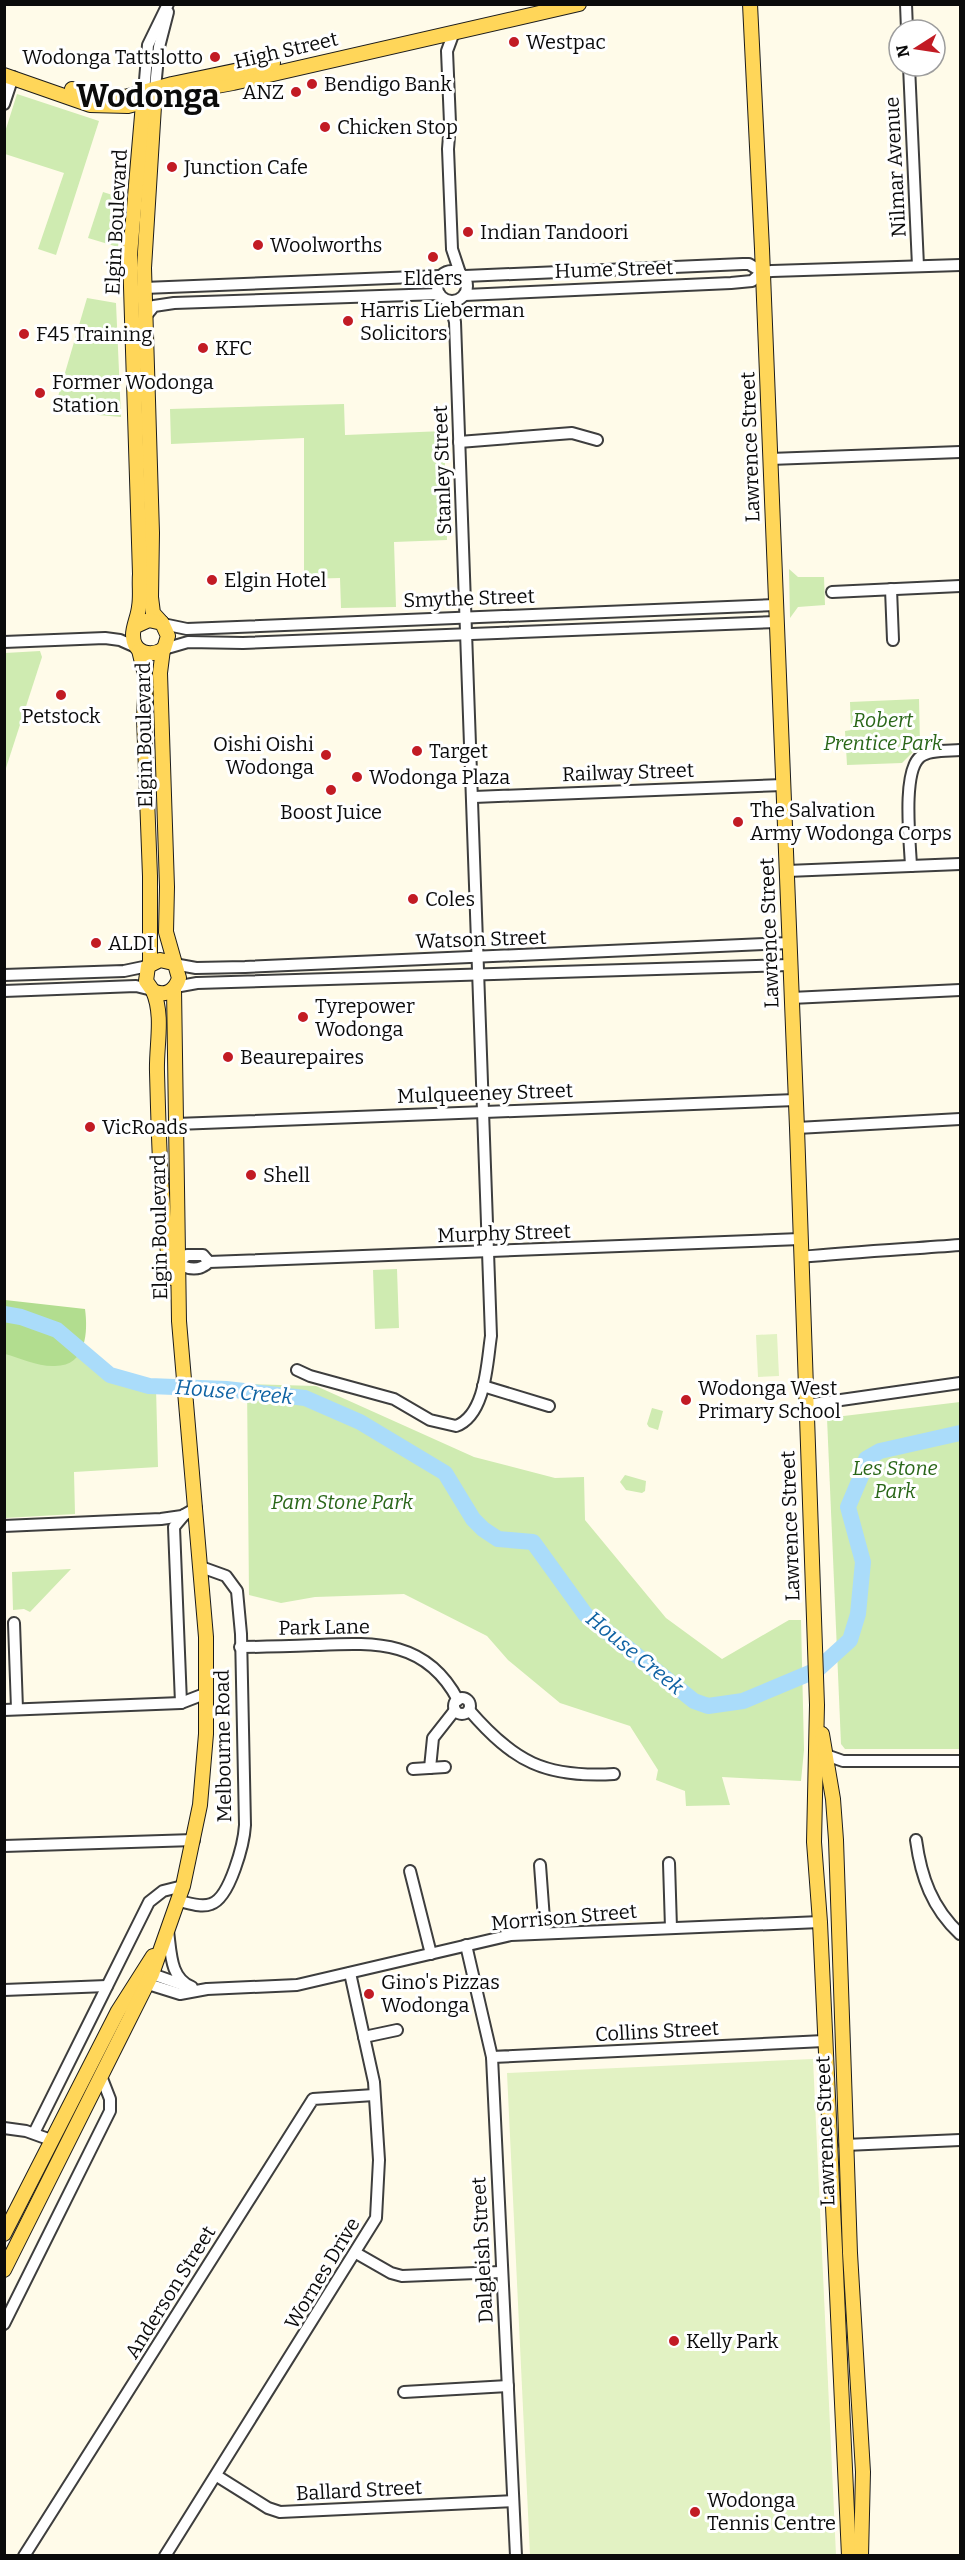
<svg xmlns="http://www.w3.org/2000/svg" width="965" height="2560" viewBox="0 0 965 2560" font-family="Bitter,serif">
	<rect width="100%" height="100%" fill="#fffbe9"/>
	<g fill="#cfebb1">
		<polygon points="17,94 99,121 56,255 38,249 64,173 5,154 5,132"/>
		<polygon points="103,192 122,198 118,247 88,238"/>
		<polygon points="87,298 116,303 121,417 98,415 82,404 71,409 58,409 57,400"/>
		<polygon points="344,404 345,435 444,431 447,540 394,542 396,607 341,608 340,578 304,579 304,438 171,444 170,409"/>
		<polygon points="789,569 798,577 824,577 825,605 798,607 790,618"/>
		<polygon points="40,651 42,657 5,771 5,653"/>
		<polygon points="919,699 920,745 902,763 847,765 845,731 851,730 850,702"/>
		<polygon points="397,1269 399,1328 375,1329 373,1270"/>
		<polygon points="5,1314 74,1346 110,1374 156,1387 158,1467 74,1472 75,1514 5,1518"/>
		<polygon points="247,1384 316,1386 474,1457 555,1478 584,1477 585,1520 666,1618 722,1659 789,1620 801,1620 804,1750 801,1781 722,1777 730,1805 686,1806 685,1791 656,1780 658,1770 630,1726 560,1703 508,1660 487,1636 404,1594 315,1597 281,1603 249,1595"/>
		<polygon points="960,1402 960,1749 845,1749 841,1744 827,1418"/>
		<polygon points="652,1408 663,1411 658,1430 649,1427 647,1424"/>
		<polygon points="625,1475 646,1481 645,1491 642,1493 626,1490 620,1482"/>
		<polygon points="71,1569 30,1612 24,1609 13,1610 12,1572"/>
	</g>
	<path fill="#b2dd8f" d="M5,1300l80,9c3,22 2,57 -30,57 -16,1 -35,-8 -50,-12z"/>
	<g fill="#e2f2c3">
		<polygon points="777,1334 779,1376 758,1377 756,1335"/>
		<polygon points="813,2059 836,2555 530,2555 507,2073"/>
	</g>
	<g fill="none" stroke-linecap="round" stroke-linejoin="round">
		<polyline stroke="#aadcfa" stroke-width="16" points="4,1314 21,1317 57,1330 110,1375 149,1386 226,1389 305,1398 360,1422 445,1473 473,1519 483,1529 498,1539 533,1542 585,1614 694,1701 708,1706 743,1701 817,1670 850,1640 858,1614 863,1562 848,1507 862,1474 866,1459 880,1451 960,1433"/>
		<defs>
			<g id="minor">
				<polyline points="906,4 907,30"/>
				<polyline points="454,32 447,51 450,123 448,149 452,249 460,273"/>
				<polyline points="909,66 918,266"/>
				<polyline points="155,88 159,47 168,12"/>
				<polyline points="144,92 148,45 168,4"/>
				<polyline points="4,104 13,77"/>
				<circle cx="452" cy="286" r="15"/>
				<polyline points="465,276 743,264 749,264 762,272"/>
				<polyline points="139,291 144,288 440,276"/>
				<polyline points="465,295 731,283 752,281 762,272 772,271 960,265"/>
				<polyline points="145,317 154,306 174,303 439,294"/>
				<polyline points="459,442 572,433 597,440"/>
				<polyline points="770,459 960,452"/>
				<polyline points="891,589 893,640"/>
				<polyline points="832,592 960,586"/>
				<polyline points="163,624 187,629 776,605"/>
				<polyline points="4,642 105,638 120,640 138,648"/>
				<polyline points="164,649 188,642 243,643 777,622"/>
				<polyline points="474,797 783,785"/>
				<path d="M911,866c-1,-24 -9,-94 9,-109 9,-8 29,-6 40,-7"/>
				<polyline points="787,871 960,864"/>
				<polyline points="174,964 196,968 245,967 789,943"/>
				<polyline points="4,975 124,971 148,966"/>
				<polyline points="175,987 197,983 790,965"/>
				<polyline points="4,991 136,986 152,990"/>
				<polyline points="791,998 960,990"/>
				<polyline points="176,1124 796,1100"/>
				<polyline points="797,1128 960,1119"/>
				<path d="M801,1257c53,-5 106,-8 159,-12"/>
				<path d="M209,1262l-6,-7h-16l-9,8c10,7 22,8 31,-1l591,-23"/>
				<path d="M297,1370l13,6 84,23 36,21 26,6c30,-11 31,-64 35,-90l-36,-1014 -6,-21"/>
				<polyline points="483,1386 549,1406"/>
				<polyline points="806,1405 960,1383"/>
				<polyline points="4,1526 161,1519 182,1516 196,1508"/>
				<polyline points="14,1623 17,1709"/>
				<path d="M240,1647c26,0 52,-1 79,-2 58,-3 108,-4 139,55"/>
				<circle cx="462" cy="1706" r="8"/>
				<polyline points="181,1703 174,1527 184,1515"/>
				<polyline points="4,1710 181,1703 207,1693"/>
				<path d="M469,1710c45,52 76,68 145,64"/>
				<polyline points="826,1755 843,1761 960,1761"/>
				<polyline points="430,1768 433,1738 455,1710"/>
				<polyline points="413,1769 445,1767"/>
				<path d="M916,1840c5,37 16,68 44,94"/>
				<polyline points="4,1846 194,1840"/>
				<polyline points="669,1863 671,1928"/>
				<polyline points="540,1865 545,1933"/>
				<polyline points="410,1871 431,1954"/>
				<path d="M179,1901c10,2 22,7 32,3 19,-6 33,-61 34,-79l-4,-191 -4,-43 -11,-15 -25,-9"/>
				<path d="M168,1931c3,21 2,48 24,56"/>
				<polyline points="466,1945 492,2057 516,2556"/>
				<polyline points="152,1974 186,1986"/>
				<polyline points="148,1984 180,1994 207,1989 297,1985 511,1935 820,1922"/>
				<polyline points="4,1990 107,1986"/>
				<polyline points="364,2037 397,2030"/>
				<polyline points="492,2057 824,2041"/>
				<polyline points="4,2128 26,2131 51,2140"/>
				<polyline points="34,2133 149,1902 163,1891 183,1886"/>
				<polyline points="845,2145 960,2140"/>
				<polyline points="356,2253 391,2273 402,2276 501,2272"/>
				<polyline points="4,2324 110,2111 110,2099 101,2076"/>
				<polyline points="404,2392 508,2386"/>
				<polyline points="217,2476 268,2508 280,2512 513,2501"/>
				<polyline points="24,2556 313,2099 374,2095"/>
				<polyline points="165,2556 376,2218 379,2160 374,2082 350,1973"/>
			</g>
			<g id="major">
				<polyline points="750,4 762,249 797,1128 817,1705 814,1842 820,1922 849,2556"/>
				<polyline points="4,75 90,105 128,106 173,94 233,83 579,4"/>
				<polyline points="72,89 97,96 125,97 172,84 273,63"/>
				<polyline points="155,90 144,268 152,533 151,597 153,613 162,623"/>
				<path d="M136,626l13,-6 13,3 6,13 -4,13c-13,8 -31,5 -31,-14 0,-9 5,-18 6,-28 2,-11 0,-22 1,-33l-10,-319 14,-163"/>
				<path d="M163,649l-3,24 7,214 -1,45 13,46c-4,13 -14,19 -26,13l-7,-10 2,-15 12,-6 13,3"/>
				<polyline points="139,650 146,679 144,718 150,876 150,965"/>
				<path d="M153,991c11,25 3,55 4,81 2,69 3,138 15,206"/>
				<polyline points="822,1734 833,1799 836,1840 850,2253 863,2472 861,2556"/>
				<polyline points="4,2234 118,2011 153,1956"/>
				<polyline points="4,2270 152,1974 183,1886 200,1805 206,1734 206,1637 179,1321 174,988"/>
			</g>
		</defs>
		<use href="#minor" stroke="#3e3e3e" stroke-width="14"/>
		<use href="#major" stroke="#1c1c1c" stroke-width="16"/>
		<use href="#minor" stroke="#fff" stroke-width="10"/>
		<use href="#major" stroke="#ffd659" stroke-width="14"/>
	</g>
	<g fill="#c21b24" stroke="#fff" stroke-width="2">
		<circle cx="514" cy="42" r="6"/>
		<circle cx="215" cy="57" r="6"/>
		<circle cx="312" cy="84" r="6"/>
		<circle cx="296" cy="92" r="6"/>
		<circle cx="325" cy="127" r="6"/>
		<circle cx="172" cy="167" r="6"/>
		<circle cx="468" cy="232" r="6"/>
		<circle cx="258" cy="245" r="6"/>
		<circle cx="433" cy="257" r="6"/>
		<circle cx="348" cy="321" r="6"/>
		<circle cx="24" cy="334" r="6"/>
		<circle cx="203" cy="348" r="6"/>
		<circle cx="40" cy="393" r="6"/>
		<circle cx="212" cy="580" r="6"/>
		<circle cx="61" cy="695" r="6"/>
		<circle cx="417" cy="751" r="6"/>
		<circle cx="326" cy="755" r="6"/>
		<circle cx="357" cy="777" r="6"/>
		<circle cx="331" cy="790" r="6"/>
		<circle cx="738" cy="822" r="6"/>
		<circle cx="413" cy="899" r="6"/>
		<circle cx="96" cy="943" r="6"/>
		<circle cx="303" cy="1017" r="6"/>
		<circle cx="228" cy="1057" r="6"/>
		<circle cx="90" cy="1127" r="6"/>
		<circle cx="251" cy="1175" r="6"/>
		<circle cx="686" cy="1400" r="6"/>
		<circle cx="369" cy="1994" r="6"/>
		<circle cx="674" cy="2341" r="6"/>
		<circle cx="695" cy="2512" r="6"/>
	</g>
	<g text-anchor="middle" stroke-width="6" stroke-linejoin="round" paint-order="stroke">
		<g font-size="20" fill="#0b0b0b" stroke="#fff" text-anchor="start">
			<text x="526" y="49">Westpac</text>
			<text x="203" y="64" text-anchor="end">Wodonga Tattslotto</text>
			<text x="324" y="91">Bendigo Bank</text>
			<text x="284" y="99" text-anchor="end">ANZ</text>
			<text x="337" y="134">Chicken Stop</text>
			<text x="184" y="174">Junction Cafe</text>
			<text x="480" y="239">Indian Tandoori</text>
			<text x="270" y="252">Woolworths</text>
			<text x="433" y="285" text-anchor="middle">Elders</text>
			<text x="360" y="317">Harris Lieberman<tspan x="360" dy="23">Solicitors</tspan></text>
			<text x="36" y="341">F45 Training</text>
			<text x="215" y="355">KFC</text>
			<text x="52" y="389">Former Wodonga<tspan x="52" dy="23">Station</tspan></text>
			<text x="224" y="587">Elgin Hotel</text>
			<text x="61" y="723" text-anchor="middle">Petstock</text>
			<text x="314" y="751" text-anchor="end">Oishi Oishi<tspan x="314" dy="23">Wodonga</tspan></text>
			<text x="429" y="758">Target</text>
			<text x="369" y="784">Wodonga Plaza</text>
			<text x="750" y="817">The Salvation<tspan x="750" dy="23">Army Wodonga Corps</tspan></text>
			<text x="331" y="819" text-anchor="middle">Boost Juice</text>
			<text x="425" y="906">Coles</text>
			<text x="108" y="950">ALDI</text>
			<text x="315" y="1013">Tyrepower<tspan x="315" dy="23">Wodonga</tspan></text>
			<text x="240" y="1064">Beaurepaires</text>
			<text x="102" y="1134">VicRoads</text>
			<text x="263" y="1182">Shell</text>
			<text x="698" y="1395">Wodonga West<tspan x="698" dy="23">Primary School</tspan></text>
			<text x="381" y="1989">Gino's Pizzas<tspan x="381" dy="23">Wodonga</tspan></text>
			<text x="686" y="2348">Kelly Park</text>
			<text x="707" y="2507">Wodonga<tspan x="707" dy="23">Tennis Centre</tspan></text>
		</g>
		<g font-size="20" fill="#0b0b0b" stroke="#fff">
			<text transform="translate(286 50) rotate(-13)" y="7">High Street</text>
			<text transform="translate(895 167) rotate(-93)" y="7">Nilmar Avenue</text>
			<text transform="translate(116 222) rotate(-87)" y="7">Elgin Boulevard</text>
			<text transform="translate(614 269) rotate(-2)" y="7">Hume Street</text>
			<text transform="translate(750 447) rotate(-92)" y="7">Lawrence Street</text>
			<text transform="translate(442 470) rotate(-92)" y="7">Stanley Street</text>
			<text transform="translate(469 598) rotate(-2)" y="7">Smythe Street</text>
			<text transform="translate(144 735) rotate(-91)" y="7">Elgin Boulevard</text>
			<text transform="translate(628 772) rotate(-2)" y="7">Railway Street</text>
			<text transform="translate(769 933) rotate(-92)" y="7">Lawrence Street</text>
			<text transform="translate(481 939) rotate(-2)" y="7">Watson Street</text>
			<text transform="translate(485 1093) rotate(-2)" y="7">Mulqueeney Street</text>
			<text transform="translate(159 1227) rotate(-91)" y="7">Elgin Boulevard</text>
			<text transform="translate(504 1233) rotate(-2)" y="7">Murphy Street</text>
			<text transform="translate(790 1526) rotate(-92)" y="7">Lawrence Street</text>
			<text transform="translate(324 1627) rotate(-1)" y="7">Park Lane</text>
			<text transform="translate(223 1746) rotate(-91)" y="7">Melbourne Road</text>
			<text transform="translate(564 1917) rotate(-5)" y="7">Morrison Street</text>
			<text transform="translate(657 2031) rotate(-3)" y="7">Collins Street</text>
			<text transform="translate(825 2131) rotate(-92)" y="7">Lawrence Street</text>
			<text transform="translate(482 2250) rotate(-93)" y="7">Dalgleish Street</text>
			<text transform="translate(322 2273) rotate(-59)" y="7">Wornes Drive</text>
			<text transform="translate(170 2292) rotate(-58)" y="7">Anderson Street</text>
			<text transform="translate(359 2490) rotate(-3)" y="7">Ballard Street</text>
		</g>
		<g font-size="20" font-style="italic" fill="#296618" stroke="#fff">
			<text x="883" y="727">Robert<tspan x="883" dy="23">Prentice Park</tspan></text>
			<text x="895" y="1475">Les Stone<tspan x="895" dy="23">Park</tspan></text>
			<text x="342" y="1509">Pam Stone Park</text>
		</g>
		<g font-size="21" font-style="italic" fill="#0e62a3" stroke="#fff">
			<text transform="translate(234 1392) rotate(5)" y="7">House Creek</text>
			<text transform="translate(635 1653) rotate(39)" y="7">House Creek</text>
		</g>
		<g font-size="32" font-weight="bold" fill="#0b0b0b" stroke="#fff">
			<text x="148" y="107">Wodonga</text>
		</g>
	</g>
	<rect width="965" height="2560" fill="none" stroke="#0b0b0b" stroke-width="12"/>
	<g transform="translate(917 48) rotate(258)"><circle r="28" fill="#ffffff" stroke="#9d9d9d" stroke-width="1.5"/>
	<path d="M0-4.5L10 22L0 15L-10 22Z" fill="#c21b24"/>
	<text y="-9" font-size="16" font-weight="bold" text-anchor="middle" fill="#0b0b0b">N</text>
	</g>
</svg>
